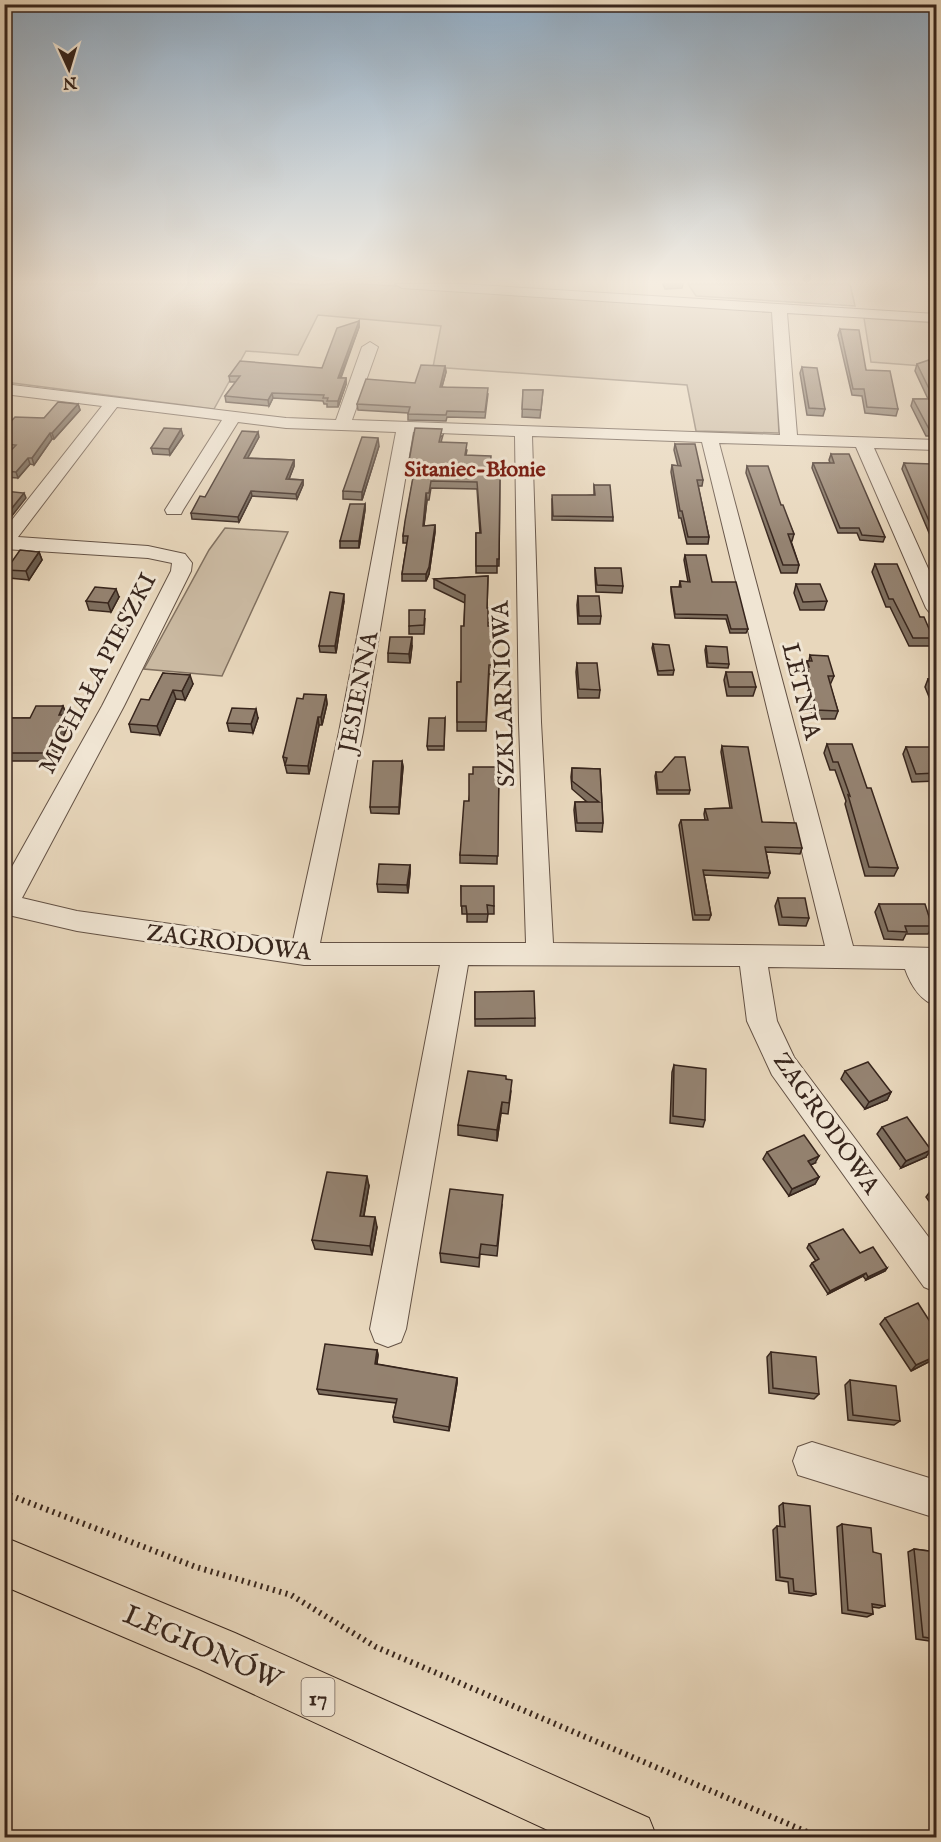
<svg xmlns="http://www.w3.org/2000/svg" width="941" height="1842" viewBox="0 0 941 1842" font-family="'IM FELL English',serif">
	<rect width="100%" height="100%" fill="#e8d7bc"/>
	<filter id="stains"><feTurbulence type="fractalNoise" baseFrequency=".00333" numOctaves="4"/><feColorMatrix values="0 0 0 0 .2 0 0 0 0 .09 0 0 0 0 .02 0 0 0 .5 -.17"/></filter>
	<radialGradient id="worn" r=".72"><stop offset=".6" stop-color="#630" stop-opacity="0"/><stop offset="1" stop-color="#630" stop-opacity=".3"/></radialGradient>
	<g fill="#cab9a1" stroke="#81705f" stroke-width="1.5">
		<polygon points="5,284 363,284 763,309 763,312 772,312 779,433 696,431 687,385 433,367 441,326 318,315 298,355 246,351 214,409 5,382"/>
		<polygon points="688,284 850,284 855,306 696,296"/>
		<polygon points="864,318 936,323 936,367 871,362"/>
		<polygon points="225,528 288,532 222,676 144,669 209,550"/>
	</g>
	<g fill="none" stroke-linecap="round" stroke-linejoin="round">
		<defs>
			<g id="minor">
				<path d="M395,284h67l474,30v8l-149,-9 10,122 139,5v10l-62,-2 62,138v28l-7,-2 -3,-4 -70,-161 -137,-4 134,503 83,2v22h-3l3,5v31c-16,-6 -25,-20 -31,-37l-137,-2 9,54 17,36 142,190v45l-12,-5 -152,-212 -25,-54 -7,-55 -272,-1 -62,364 -5,13 -13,5 -13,-5 -5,-13 70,-364h-136l-227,-34 -73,-17v-33l98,-175 69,-135 1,-8 -24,-5 -144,-9v-19l98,-124 -98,-12v-10l282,34 50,2 26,-73 8,-5 8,5 -26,73 428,15 -8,-123 -370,-24zM117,407l105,13 -57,90 2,4h14l2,-4 55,-88 48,6 110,4 -57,300 -46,209 -216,-30 -55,-13 102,-192 67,-135 1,-8 -7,-9 -37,-8 -130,-9zM413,432l102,4 4,286 7,221h-206l43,-211zM532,436l170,6 123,504 -272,-3 -12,-221z"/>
				<polygon points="812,1442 936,1480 936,1518 798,1475 793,1461 798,1447"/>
			</g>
			<polygon id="highway" points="4,1537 235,1633 649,1818 657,1838 565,1838 199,1669 4,1586"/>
		</defs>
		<use href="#minor" stroke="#645245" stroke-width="2"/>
		<use href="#highway" stroke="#38261d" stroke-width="2"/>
		<polyline stroke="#38261d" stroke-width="6" stroke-dasharray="2 4.5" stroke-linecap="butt" points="4,1493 196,1567 291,1595 376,1647 821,1838"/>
		<use href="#minor" fill="#f0e5d3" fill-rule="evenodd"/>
		<use href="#highway" fill="#e8d7bc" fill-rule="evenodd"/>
	</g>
	<g fill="#7f7060" stroke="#38261d" stroke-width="1.5">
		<polygon points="663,284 683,284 682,288 665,289"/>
		<polygon points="928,284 936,284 936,291"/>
		<polygon points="359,321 359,327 341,378 346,378 346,384 338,407 327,407 327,404 324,404 323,401 273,398 269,406 226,402 225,396 236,382 230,382 229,376 322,368"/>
		<polygon points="840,329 866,370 898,409 896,416 865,413 862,396 852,395 838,335"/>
		<polygon points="917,364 936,364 936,436 926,436 911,406 913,399 928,399 915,371"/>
		<polygon points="445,366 446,372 442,387 488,394 485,418 447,417 446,421 408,420 408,413 358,410 357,404 415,383"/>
		<polygon points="802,367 825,409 823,416 807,415 800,373"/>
		<polygon points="523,390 543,390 540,418 522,417"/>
		<polygon points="78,404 80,410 54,439 52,439 34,465 30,464 18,478 4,477 4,458 11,450 4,450 4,429 44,418"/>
		<polygon points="443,435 441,442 467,450 466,455 490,475 500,475 499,566 497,566 497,573 476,573 476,533 480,533 477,489 431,488 429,500 427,500 424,526 435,525 435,532 429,574 426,581 402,581 402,574 407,543 403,543 403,536 415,468 409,468 409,461"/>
		<polygon points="183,436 170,455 153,454 151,448"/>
		<polygon points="259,437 247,458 294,460 294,466 289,479 303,480 303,485 297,499 252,496 239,522 192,519 191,513"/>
		<polygon points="675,444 703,480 702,486 698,486 709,537 708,544 687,544 681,518 679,518 671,472 672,465 678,466 674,450"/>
		<polygon points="379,446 362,500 343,499 343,491"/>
		<polygon points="831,454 885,537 883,542 860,540 857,533 838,533 812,468 813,463 830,463 829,460"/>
		<polygon points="904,463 936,472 936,535 930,535 902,469"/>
		<polygon points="747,466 781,505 794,534 792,541 791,541 799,565 797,573 781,573 746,473"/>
		<polygon points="594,485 613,517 613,521 552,520 552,499 594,495"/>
		<polygon points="365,504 365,510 359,548 340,548 340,541"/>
		<polygon points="39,552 42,560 29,580 9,578 6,570"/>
		<polygon points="685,555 712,582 748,629 746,633 730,633 726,619 675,618 671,592 671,587 679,587 680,581 688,582 684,560"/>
		<polygon points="875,564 920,617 933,638 930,646 909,646 890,607 886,607 872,572"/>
		<polygon points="595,568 623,586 622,593 596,592 595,575"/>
		<polygon points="488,576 487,608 488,626 494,665 494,674 489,674 486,731 457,731 457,682 461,682 465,603 434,588 434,579"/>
		<polygon points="796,584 827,601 824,610 800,610 794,593"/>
		<polygon points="578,596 601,616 600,624 578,624 577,605"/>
		<polygon points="119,597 111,612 89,610 86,601"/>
		<polygon points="344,601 336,653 320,652 319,646"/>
		<polygon points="425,619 424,634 409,634 409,626"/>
		<polygon points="653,644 674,670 673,675 658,675 652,648"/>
		<polygon points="412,646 410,663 388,662 388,653"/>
		<polygon points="706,646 729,664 728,668 707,667 705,650"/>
		<polygon points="810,655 834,676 830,685 838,711 835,719 813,719 804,676 805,672 805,669 807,661 809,661"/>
		<polygon points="577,663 600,690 599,698 578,698 576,672"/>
		<polygon points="726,672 756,687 753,696 727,696 724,680"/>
		<polygon points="163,673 193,684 185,700 176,699 160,735 131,732 129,724 149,700"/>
		<polygon points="928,679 936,679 936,704 932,704 925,687"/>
		<polygon points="326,695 327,704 322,725 319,725 309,774 287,773 283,757 303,699"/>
		<polygon points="63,706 66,714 65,715 69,723 53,761 4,761 4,718 30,718"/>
		<polygon points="258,718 253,733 229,731 227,723"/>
		<polygon points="445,718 444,750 428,750 427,746"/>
		<polygon points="827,744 867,788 898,868 894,876 865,876 845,804 846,801 835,770 830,770 824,753"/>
		<polygon points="722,746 762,822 802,848 800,854 766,852 770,873 768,878 704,875 711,915 709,920 693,920 679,825 681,820 705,820 704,814 705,809 730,808 721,752"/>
		<polygon points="906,747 936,755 936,781 912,782 903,754"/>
		<polygon points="402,761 403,767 399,814 371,813 370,807"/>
		<polygon points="499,767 497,864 460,863 460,855 473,774"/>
		<polygon points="572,768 600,769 603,823 602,832 576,831 574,810 575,802 587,802 572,789 571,777"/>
		<polygon points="656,772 690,790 689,794 657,794 655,776"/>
		<polygon points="410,865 410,873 408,893 378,892 377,884"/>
		<polygon points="461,886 494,906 494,914 488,914 487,922 467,922 467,914 462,914"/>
		<polygon points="778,898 809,918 806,926 779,925 775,906"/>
		<polygon points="879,904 932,926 928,934 906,934 903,940 884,939 875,912"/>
		<polygon points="475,992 535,1018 535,1026 475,1026"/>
		<polygon points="674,1065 705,1120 703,1127 670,1123 672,1072"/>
		<polygon points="845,1071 891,1092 887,1100 865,1109 841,1079"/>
		<polygon points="506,1079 511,1091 508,1114 501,1113 497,1141 458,1135 458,1125"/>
		<polygon points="882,1127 926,1157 901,1168 877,1134"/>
		<polygon points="767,1152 815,1163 810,1165 819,1177 815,1184 789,1196 763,1159"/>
		<polygon points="369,1186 364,1216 377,1227 372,1255 315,1249 312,1240"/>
		<polygon points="936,1188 936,1211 926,1197 931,1190"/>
		<polygon points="502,1205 497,1256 480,1254 479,1267 441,1262 440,1253"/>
		<polygon points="809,1244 860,1253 887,1268 885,1271 866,1280 863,1276 828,1294 810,1266 812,1263 816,1261 807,1248"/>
		<polygon points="885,1318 936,1358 911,1371 880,1324"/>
		<polygon points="377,1350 378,1355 377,1364 457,1378 457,1383 449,1431 394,1422 393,1417 396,1403 319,1394 317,1389"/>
		<polygon points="771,1352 819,1394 814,1399 769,1393 767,1357"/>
		<polygon points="850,1380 900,1421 894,1425 848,1420 845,1385"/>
		<polygon points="783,1503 816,1594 811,1596 789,1593 788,1582 776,1580 773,1530 777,1526 780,1527 779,1506"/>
		<polygon points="842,1524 873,1552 885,1606 879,1608 872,1607 873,1614 867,1617 842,1613 837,1527"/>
		<polygon points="914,1549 936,1552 936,1642 916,1639 908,1552"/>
	</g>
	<g fill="#685b4e" stroke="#38261d" stroke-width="1.5">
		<polygon points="359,321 359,327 338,383 338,378"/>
		<polygon points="445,366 446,372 440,393 440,387"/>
		<polygon points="346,378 346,384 338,407 338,401"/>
		<polygon points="272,393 273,398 269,406 268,400"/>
		<polygon points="78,404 80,410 54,439 52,433"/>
		<polygon points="181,429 183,436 170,455 169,449"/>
		<polygon points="258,432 259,437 245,463 244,458"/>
		<polygon points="50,433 52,439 34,465 32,458"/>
		<polygon points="378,438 379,446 362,500 362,492"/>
		<polygon points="28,458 30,464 18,478 16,472"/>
		<polygon points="294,460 294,466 287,484 286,479"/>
		<polygon points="303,480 303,485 297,499 296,494"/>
		<polygon points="251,491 252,496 239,522 238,517"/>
		<polygon points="24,493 26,498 4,526 4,518"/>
		<polygon points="426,493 427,500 423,532 423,526"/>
		<polygon points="365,504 365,510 359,548 359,541"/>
		<polygon points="435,525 435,532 429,574 426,581 426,574"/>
		<polygon points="39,552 42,560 29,580 26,571"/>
		<polygon points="116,589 119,597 111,612 108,603"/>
		<polygon points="344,594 344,601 336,653 335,646"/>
		<polygon points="412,637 412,646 410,663 409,654"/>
		<polygon points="190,675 193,684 185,700 182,691"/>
		<polygon points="173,690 176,699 160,735 157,726"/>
		<polygon points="326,695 327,704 322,725 321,717"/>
		<polygon points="63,706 66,714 62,723 59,715"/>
		<polygon points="256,709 258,718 253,733 251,724"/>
		<polygon points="66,715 69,723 53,761 50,753"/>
		<polygon points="318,717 319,725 309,774 308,766"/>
		<polygon points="402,761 403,767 399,814 399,807"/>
		<polygon points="410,865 410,873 408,893 407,885"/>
		<polygon points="891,1092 887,1100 865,1109 869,1102"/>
		<polygon points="502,1102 501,1113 497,1141 497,1130"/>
		<polygon points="931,1150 926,1157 901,1168 906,1161"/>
		<polygon points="819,1156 815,1163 804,1168 808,1161"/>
		<polygon points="367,1176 369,1186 362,1225 360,1216"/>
		<polygon points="819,1177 815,1184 789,1196 792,1189"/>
		<polygon points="375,1217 377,1227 372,1255 370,1246"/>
		<polygon points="887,1268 885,1271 866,1280 868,1277"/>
		<polygon points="866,1273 863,1276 828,1294 830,1291"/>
		<polygon points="377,1350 378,1355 376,1369 375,1364"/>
		<polygon points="936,1356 936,1358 911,1371 916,1365"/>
		<polygon points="457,1378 457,1383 449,1431 449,1427"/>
	</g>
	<g fill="#948270" stroke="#38261d" stroke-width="1.5">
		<polygon points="359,321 338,378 346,378 338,401 327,401 328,398 323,398 324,395 272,393 268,400 225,396 240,376 229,376 240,361 322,368 337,328"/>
		<polygon points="840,329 859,330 866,370 890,371 898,409 867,407 864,389 853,389"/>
		<polygon points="929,360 932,364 936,364 936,429 929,429 913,399 934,399 917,364"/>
		<polygon points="421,365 445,366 440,387 488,388 485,412 447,411 446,415 408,414 410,407 357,404 366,379 415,383"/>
		<polygon points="802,367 817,368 825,409 809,408"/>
		<polygon points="523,390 543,390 541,410 522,409"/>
		<polygon points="58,402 78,404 52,433 50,433 32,458 28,458 16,472 4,471 4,458 16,445 4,444 4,429 15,417 44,418"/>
		<polygon points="164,428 181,429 169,449 151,448"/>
		<polygon points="415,428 442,429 439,442 467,443 465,455 491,456 490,475 500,475 499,559 497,559 497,566 476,566 476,533 481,533 477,482 431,481 429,493 426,493 423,526 435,525 429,567 426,574 402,574 408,536 403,536 405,521 416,461 409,461"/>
		<polygon points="242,431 258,432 244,458 294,460 286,479 303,480 296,494 251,491 238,517 191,513 200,496 205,497"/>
		<polygon points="362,437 378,438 362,492 343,491"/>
		<polygon points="675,444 695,444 703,480 697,480 709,537 688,537 682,511 680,511 672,465 681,466"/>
		<polygon points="831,454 849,454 885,537 862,535 859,528 840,528 813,463 834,463"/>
		<polygon points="904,463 932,464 936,472 936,528 932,528"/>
		<polygon points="747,466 768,466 781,505 783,505 794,534 788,534 799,565 783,565"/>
		<polygon points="594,485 610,485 613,517 553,516 552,495 595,495"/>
		<polygon points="4,491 24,493 4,518"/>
		<polygon points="350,504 365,504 359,541 340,541"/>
		<polygon points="20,550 39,552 26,571 6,570"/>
		<polygon points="685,555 706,555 712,582 736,582 748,629 731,629 727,615 675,614 671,587 681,587 680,581 690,582"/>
		<polygon points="875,564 897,564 920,617 924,617 933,638 913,638 893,599 889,599"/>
		<polygon points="595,568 621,568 623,586 597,585"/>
		<polygon points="488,576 487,608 488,608 488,626 493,626 494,665 489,665 486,722 457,722 457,682 461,682 461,626 464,626 465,595 434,579"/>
		<polygon points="796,584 820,584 827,601 803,602"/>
		<polygon points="95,587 116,589 108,603 86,601"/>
		<polygon points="330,592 344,594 335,646 319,646"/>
		<polygon points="578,596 599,596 601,616 579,616"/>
		<polygon points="409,610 425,610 424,625 409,626"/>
		<polygon points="390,637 412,637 409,654 388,653"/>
		<polygon points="653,644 669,645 674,670 658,671"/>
		<polygon points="706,646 727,647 729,664 708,663"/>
		<polygon points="810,655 828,656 834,676 828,676 838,711 816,710 807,667 809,667 807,661 812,661"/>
		<polygon points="577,663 597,663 600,690 579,689"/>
		<polygon points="726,672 752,672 756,687 729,687"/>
		<polygon points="163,673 190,675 182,691 173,690 157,726 129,724 141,699 149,700"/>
		<polygon points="928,679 936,679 936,696"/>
		<polygon points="304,694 326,695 321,717 318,717 308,766 285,765 287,758 283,757 297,698 303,699"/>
		<polygon points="36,706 63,706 59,715 66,715 50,753 4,753 4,718 30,718"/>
		<polygon points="232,708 256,709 251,724 227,723"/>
		<polygon points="429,718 445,718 444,746 427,746"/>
		<polygon points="827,744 852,744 867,788 871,788 898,868 869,867 848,795 850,796 838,762 833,762"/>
		<polygon points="722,746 748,747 762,822 796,823 802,848 765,847 770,873 703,870 711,915 695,915 681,820 708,820 705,809 732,808"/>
		<polygon points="906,747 932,747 935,755 936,755 936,773 916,774"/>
		<polygon points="675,757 685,757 690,790 658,790 656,772 662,772"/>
		<polygon points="373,761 402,761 399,807 370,807"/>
		<polygon points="473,767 499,767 498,856 460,855 464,801 469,801 469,774 473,774"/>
		<polygon points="572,768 600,769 603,823 577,823 575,802 599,802 572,781"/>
		<polygon points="379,864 410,865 407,885 377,884"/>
		<polygon points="461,886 494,886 494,906 487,905 488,914 467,914 466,906 461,906"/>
		<polygon points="778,898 805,898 809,918 782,917"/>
		<polygon points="879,904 925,904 932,926 905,926 907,932 888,931"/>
		<polygon points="534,991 535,1018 475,1019 475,992"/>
		<polygon points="868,1062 891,1092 869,1102 845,1071"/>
		<polygon points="674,1065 706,1069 705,1120 673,1116"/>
		<polygon points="468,1071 506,1076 506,1079 512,1080 509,1103 502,1102 497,1130 458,1125"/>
		<polygon points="907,1117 931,1150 906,1161 882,1127"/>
		<polygon points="804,1135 819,1156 808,1161 819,1177 792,1189 767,1152"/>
		<polygon points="327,1172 367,1176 360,1216 375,1217 370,1246 312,1240"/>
		<polygon points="936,1188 936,1197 931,1190"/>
		<polygon points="450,1189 503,1195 497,1246 481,1244 479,1258 440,1253"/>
		<polygon points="843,1229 860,1253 873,1247 887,1268 868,1277 866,1273 830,1291 812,1263 819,1259 809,1244"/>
		<polygon points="918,1303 936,1331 936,1356 916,1365 885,1318"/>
		<polygon points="325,1344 377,1350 375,1364 457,1378 449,1427 393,1417 397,1399 317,1389"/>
		<polygon points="771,1352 816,1357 819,1394 773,1388"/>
		<polygon points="850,1380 896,1386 900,1421 853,1415"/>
		<polygon points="783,1503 810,1506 816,1594 794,1591 793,1579 780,1577 777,1526 785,1527"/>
		<polygon points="842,1524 871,1528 873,1552 881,1554 885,1606 872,1604 873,1614 848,1610"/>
		<polygon points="914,1549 936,1552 936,1639 923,1637"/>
	</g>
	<linearGradient id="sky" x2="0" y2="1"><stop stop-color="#90aac1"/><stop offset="0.52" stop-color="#f5ede1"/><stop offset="1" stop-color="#f5ede1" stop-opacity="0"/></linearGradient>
	<rect width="941" height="542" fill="url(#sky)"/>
	<g text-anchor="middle" stroke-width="6" stroke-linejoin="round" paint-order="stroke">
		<g font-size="22" font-weight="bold" fill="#7a1f14" stroke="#f0e5d3">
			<text x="475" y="476">Sitaniec-Błonie</text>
		</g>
		<rect fill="#f0e5d3" stroke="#6f5f54" stroke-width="1.5" x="301.5" y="1678" width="33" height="38" rx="4.5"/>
		<g font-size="22" font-weight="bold" fill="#38261d">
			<text x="318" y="1705">17</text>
		</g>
		<g font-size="24" fill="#38261d" stroke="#f0e5d3">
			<text transform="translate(97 673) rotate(-62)" y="8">MICHAŁA PIESZKI</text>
			<text transform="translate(802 691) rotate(76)" y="8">LETNIA</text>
			<text transform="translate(358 692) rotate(-79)" y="8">JESIENNA</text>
			<text transform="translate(503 694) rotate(-92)" y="8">SZKLARNIOWA</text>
			<text transform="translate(229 942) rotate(7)" y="8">ZAGRODOWA</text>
			<text transform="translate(827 1123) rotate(55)" y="8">ZAGRODOWA</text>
		</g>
		<g font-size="28" fill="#38261d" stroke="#f0e5d3">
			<text transform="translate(203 1646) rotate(24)" y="10">LEGIONÓW</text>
		</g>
	</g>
	<rect width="941" height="1842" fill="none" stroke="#e8d7bc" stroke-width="24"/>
	<rect x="6" y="6" width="929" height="1830" fill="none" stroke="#38261d" stroke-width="3"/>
	<rect x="12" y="12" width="917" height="1818" fill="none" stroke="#38261d" stroke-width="1.5"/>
	<g transform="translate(69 69) rotate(176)" stroke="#f0e5d3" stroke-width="4.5" paint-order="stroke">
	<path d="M0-4.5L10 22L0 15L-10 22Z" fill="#38261d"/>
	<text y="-9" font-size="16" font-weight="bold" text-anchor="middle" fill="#38261d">N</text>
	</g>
	<rect width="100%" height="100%" filter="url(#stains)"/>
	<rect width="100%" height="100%" fill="url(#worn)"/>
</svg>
